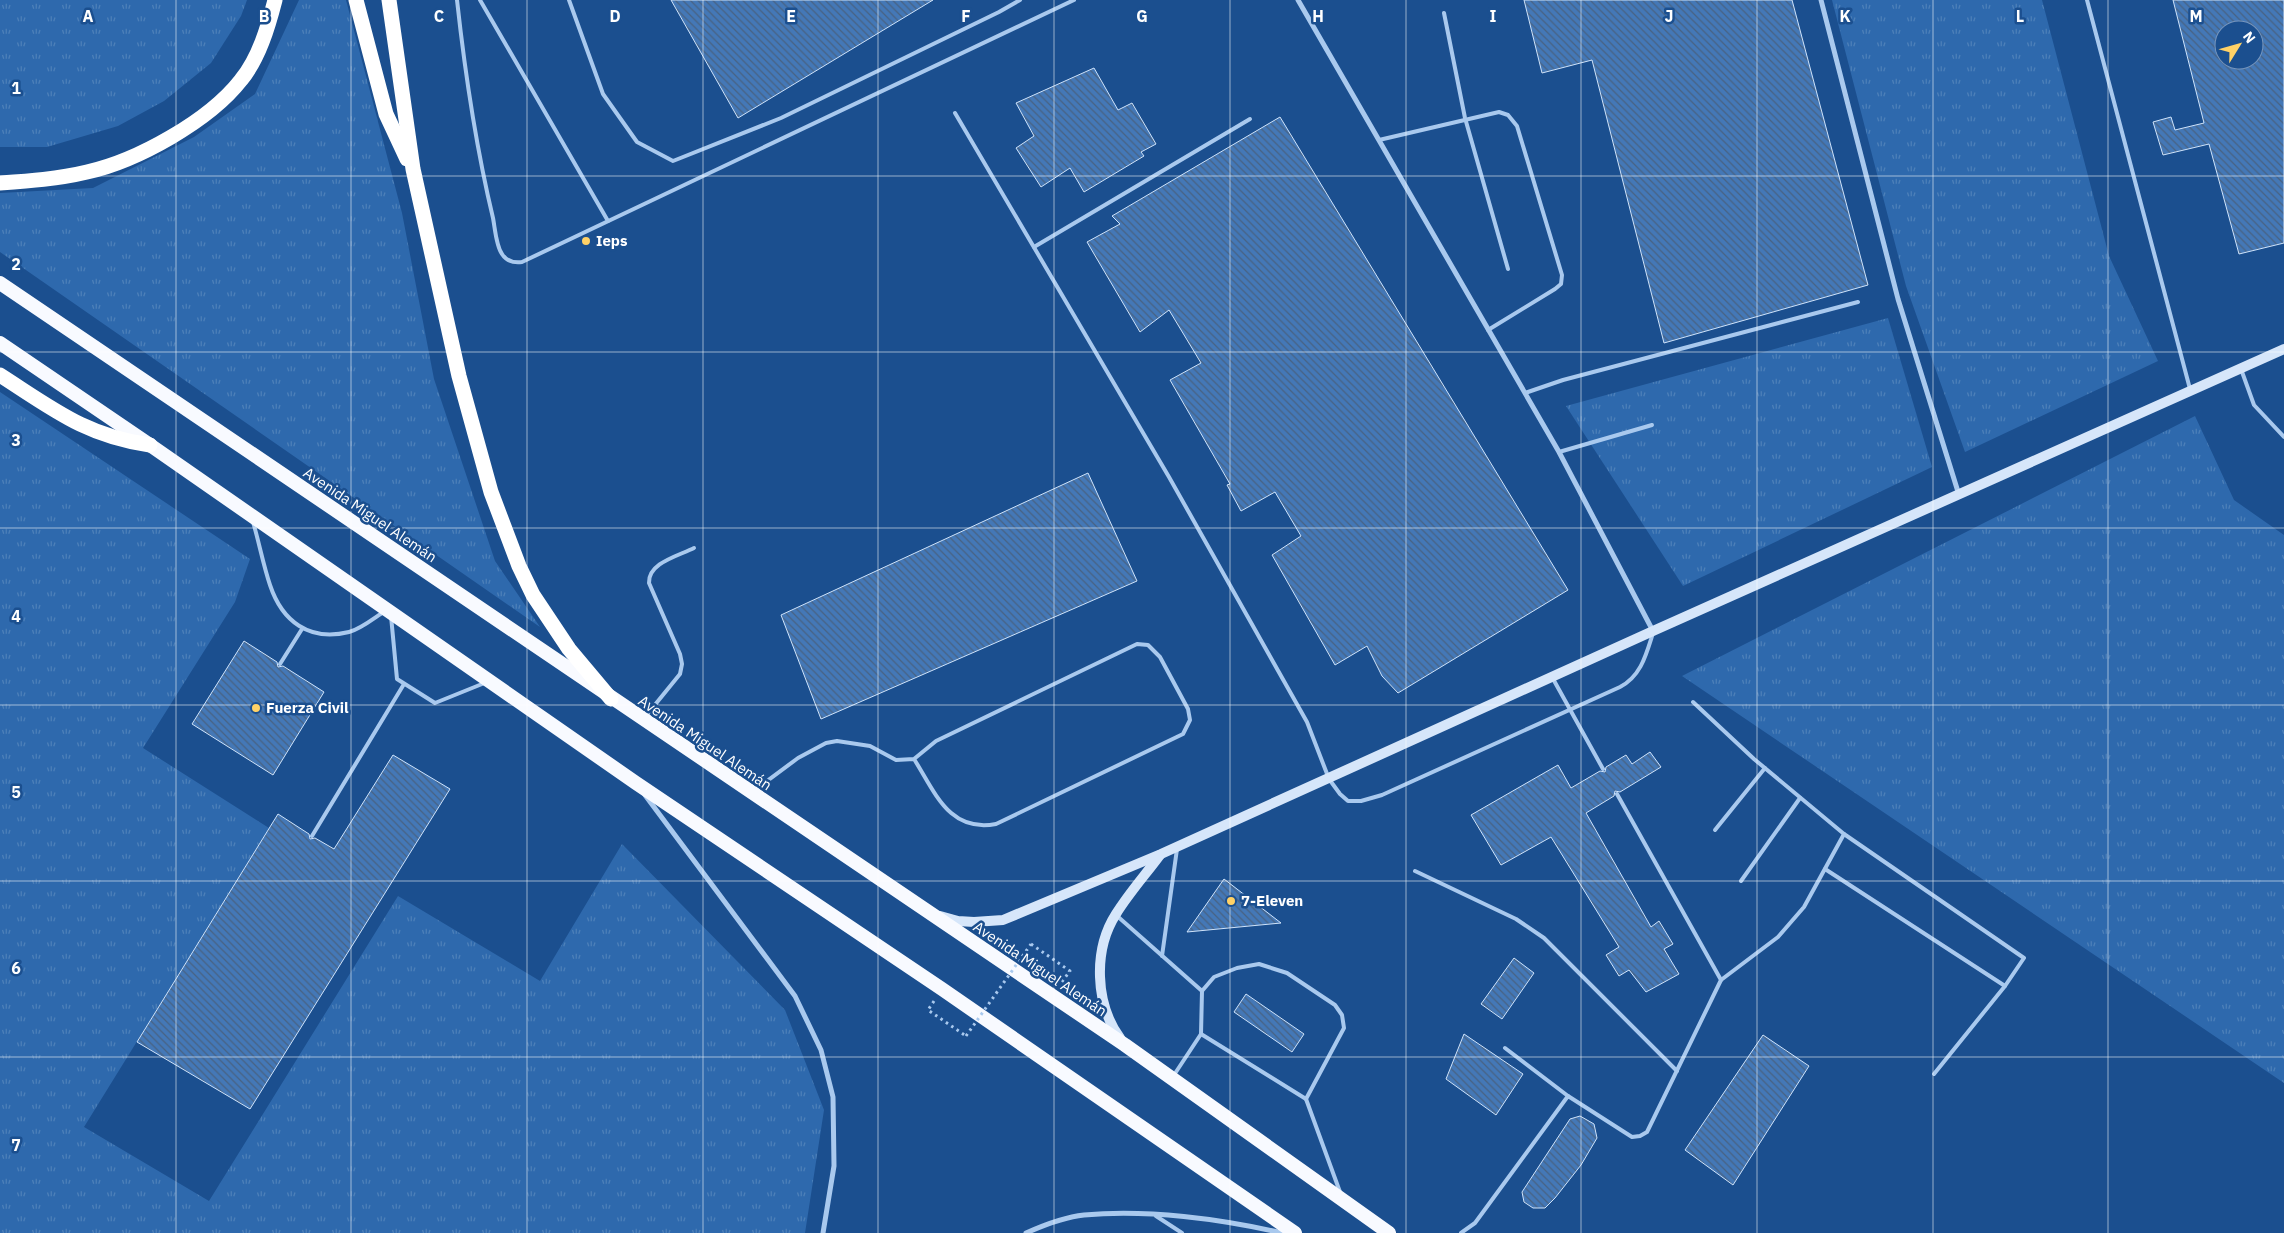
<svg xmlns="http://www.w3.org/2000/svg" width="2284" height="1233" viewBox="0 0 2284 1233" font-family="'IBM Plex Sans',sans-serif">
	<defs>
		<pattern id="grass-tufts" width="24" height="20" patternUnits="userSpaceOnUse" patternTransform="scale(1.25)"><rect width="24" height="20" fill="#2e69ad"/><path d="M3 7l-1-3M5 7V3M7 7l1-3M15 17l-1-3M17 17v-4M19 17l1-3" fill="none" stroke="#4d80b9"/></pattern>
		<pattern id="building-back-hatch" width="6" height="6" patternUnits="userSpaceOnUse" patternTransform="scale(1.25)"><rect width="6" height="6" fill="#4478b7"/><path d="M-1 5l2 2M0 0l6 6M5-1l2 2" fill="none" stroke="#486282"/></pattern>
	</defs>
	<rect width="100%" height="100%" fill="#1b4f8f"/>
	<g fill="url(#grass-tufts)">
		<polygon points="0,0 247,0 241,16 211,63 164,101 118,126 47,147 0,147"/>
		<polygon points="299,0 346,0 402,213 434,379 495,561 540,627 0,252 0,193 93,188 194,137 255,94"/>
		<polygon points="1832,0 2042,0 2109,256 2158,361 1965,452 1906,286"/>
		<polygon points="1888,318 1932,467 1683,586 1566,406"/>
		<polygon points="0,392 250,559 235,602 143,748 269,828 84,1127 209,1201 398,896 540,981 622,844 785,1010 824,1110 805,1233 0,1233"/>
		<polygon points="2195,416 2234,500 2284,535 2284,1083 1682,676"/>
	</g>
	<g fill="url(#building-back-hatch)" stroke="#cfe3fa" fill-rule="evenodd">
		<polygon points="671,0 933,0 738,118"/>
		<polygon points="1524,0 1792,0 1868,285 1664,343 1592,60 1542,73"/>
		<path d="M2173,0h111v243l-45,11 -30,-110 -46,11 -10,-33 18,-5 4,13 29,-7zM2224,30h30v30h-30z"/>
		<polygon points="1094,68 1118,110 1132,103 1156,144 1141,152 1144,156 1084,192 1070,168 1041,187 1016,148 1034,136 1016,103"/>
		<polygon points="1280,117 1568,590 1398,693 1382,676 1367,646 1335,665 1272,555 1301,536 1275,492 1241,511 1227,485 1230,484 1170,380 1201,363 1169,310 1140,332 1087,242 1120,224 1112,216"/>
		<polygon points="1088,473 1137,581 821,719 781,615"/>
		<polygon points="244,641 277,662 278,667 283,666 324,692 273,775 192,724"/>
		<polygon points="1650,752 1661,767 1620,792 1615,791 1614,796 1586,813 1651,927 1659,921 1673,944 1664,949 1679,974 1646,992 1629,970 1619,976 1606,955 1619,947 1551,837 1501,865 1471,815 1558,765 1571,788 1600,771 1605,772 1606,767 1626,755 1632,764"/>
		<polygon points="393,755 450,789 250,1109 137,1042 278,814 309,834 310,839 315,838 334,849"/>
		<polygon points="1224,879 1281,923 1187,932"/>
		<polygon points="1514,958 1534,973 1502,1019 1481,1004"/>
		<polygon points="1246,994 1304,1034 1292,1052 1234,1012"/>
		<polygon points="1464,1034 1523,1074 1496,1115 1446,1079"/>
		<polygon points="1763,1035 1809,1066 1733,1185 1685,1150"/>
		<polygon points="1580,1116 1594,1124 1597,1138 1581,1165 1555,1198 1545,1208 1533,1208 1524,1202 1522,1192 1570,1119"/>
	</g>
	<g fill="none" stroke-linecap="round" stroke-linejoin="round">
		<g stroke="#a9c9ee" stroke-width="3" stroke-dasharray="2.5 4" stroke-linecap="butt">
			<polyline points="1031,944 1070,971 1061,983"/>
			<polyline points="934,1001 928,1010 966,1036"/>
		</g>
		<g stroke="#a9c9ee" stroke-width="4">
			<path d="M457,0c8,73 19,147 36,218 2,10 3,28 9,36 5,8 12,9 20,8l552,-262"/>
			<polyline points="480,0 608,221"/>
			<polyline points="569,0 603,94 637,142 673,161 781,118 999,12 1020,0"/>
			<polyline points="2087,0 2190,389"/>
			<polyline points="1444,13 1465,118 1508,269"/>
			<path d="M955,113l214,364 138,245 22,57 11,15 8,7h13l21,-6 238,-108c21,-11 26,-32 33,-54"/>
			<polyline points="1379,140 1499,112 1508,115 1517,126 1562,275 1561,284 1555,289 1488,330"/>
			<polyline points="1034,247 1250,119"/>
			<polyline points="2241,369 2254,405 2284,437"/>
			<polyline points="1525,393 1563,380 1858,302"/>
			<polyline points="1559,452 1652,425"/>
			<path d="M253,522c6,20 10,42 17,63 12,36 39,57 79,47 12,-3 25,-14 36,-21"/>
			<polyline points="391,616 397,679 435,703 487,682"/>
			<polyline points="280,664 302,629"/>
			<polyline points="1552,677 1603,769"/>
			<polyline points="1693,702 1754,759 1844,834 1804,907 1778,937 1721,980"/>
			<path d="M645,717l35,-43 2,-10 -2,-10 -31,-71c-1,-20 29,-27 45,-35"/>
			<path d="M755,790l43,-32 28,-15 11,-2 33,5 26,14 18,-1 22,-18 201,-97 11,1 12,12 28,52 2,11 -7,14 -187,90c-47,9 -61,-32 -82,-65"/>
			<polyline points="1715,830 1765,768"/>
			<polyline points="1844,834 2024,958 2005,986 1934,1074"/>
			<polyline points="312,836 404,684"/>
			<polyline points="1825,869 2005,986"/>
			<polyline points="1415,871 1516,919 1544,938 1677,1071"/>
			<polyline points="1741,881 1800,798"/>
			<polyline points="1116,915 1202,991"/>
			<polyline points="1162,956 1177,849"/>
			<polyline points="1201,1034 1306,1099 1340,1192"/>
			<polyline points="1505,1048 1568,1096"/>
			<polyline points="1174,1075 1201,1034 1202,991 1214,977 1237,968 1259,964 1287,973 1335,1005 1342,1015 1344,1028 1306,1099"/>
			<polyline points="1156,1216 1182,1233"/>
			<polyline points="1461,1233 1475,1223 1568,1096 1632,1137 1640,1136 1647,1132 1721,980 1617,794"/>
		</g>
		<g stroke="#a9c9ee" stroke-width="5">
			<polyline points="1298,0 1559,452 1653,631"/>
			<polyline points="1821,0 1898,299 1959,495"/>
			<polyline points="645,795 795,996 821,1050 833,1097 834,1166 823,1233"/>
			<path d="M1026,1233c18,-8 38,-16 58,-18 63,-6 137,4 198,18"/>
		</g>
		<g stroke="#d6e6fa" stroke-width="10">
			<polyline points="940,916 958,921 974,922 1003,920 1161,854 1653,631 2284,349"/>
			<path d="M1120,1038c-25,-34 -27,-88 -4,-124 13,-21 30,-40 44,-59"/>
		</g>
		<g stroke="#f8faff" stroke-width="14">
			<polyline points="0,283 1125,1045 1389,1233"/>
			<polyline points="0,343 150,445 636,783 942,989 1295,1233"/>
		</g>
		<g stroke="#fff" stroke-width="15">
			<polyline points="356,0 386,114 407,159"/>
			<polyline points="389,0 413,169 459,376 491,492 519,566 533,595 569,649 611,699"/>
			<path d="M0,183c29,-2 58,-4 87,-11 50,-11 122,-51 154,-92 18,-22 27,-53 34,-80"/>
			<path d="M0,375c53,34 86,61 150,70"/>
		</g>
		<polyline stroke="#a9c9ee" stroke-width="3" stroke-dasharray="2.5 4" stroke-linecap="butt" points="966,1036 1031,944"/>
	</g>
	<path fill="none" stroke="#fff" stroke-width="1" stroke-opacity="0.55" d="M176,0v1233M351,0v1233M527,0v1233M703,0v1233M878,0v1233M1054,0v1233M1230,0v1233M1406,0v1233M1581,0v1233M1757,0v1233M1933,0v1233M2108,0v1233M0,176h2284M0,352h2284M0,528h2284M0,705h2284M0,881h2284M0,1057h2284"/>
	<g fill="#ffd166" stroke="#1b4f8f" stroke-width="2">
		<circle cx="586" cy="241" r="5"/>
		<circle cx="256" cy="708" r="5"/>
		<circle cx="1231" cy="901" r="5"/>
	</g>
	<g text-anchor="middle" stroke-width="5" stroke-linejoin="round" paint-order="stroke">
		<g font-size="15" font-weight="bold" fill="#fff" stroke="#1b4f8f" text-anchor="start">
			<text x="596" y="246">Ieps</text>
			<text x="266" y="713">Fuerza Civil</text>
			<text x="1241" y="906">7-Eleven</text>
		</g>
		<g font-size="15" fill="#fff" stroke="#1b4f8f">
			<text transform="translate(370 515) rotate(34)" y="5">Avenida Miguel Alemán</text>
			<text transform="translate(705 743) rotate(34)" y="5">Avenida Miguel Alemán</text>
			<text transform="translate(1040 969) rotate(34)" y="5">Avenida Miguel Alemán</text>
		</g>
	</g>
	<g font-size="16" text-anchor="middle" font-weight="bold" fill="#fff" stroke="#1b4f8f" stroke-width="5" stroke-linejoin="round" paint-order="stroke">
		<text x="88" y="22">A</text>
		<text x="264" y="22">B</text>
		<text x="439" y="22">C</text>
		<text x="615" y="22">D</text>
		<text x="791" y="22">E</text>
		<text x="966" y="22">F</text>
		<text x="1142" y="22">G</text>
		<text x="1318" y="22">H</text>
		<text x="1493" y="22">I</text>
		<text x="1669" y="22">J</text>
		<text x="1845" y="22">K</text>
		<text x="2020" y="22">L</text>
		<text x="2196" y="22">M</text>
		<text x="16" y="94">1</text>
		<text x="16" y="270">2</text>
		<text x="16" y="446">3</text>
		<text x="16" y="622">4</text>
		<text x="16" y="798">5</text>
		<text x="16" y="974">6</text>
		<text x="16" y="1151">7</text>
	</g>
	<g transform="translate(2239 45) rotate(53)"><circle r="24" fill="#1b4f8f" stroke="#7695bc"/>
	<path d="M0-4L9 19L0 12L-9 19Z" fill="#ffd166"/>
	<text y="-8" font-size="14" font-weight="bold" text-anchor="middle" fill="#ffffff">N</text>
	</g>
</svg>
